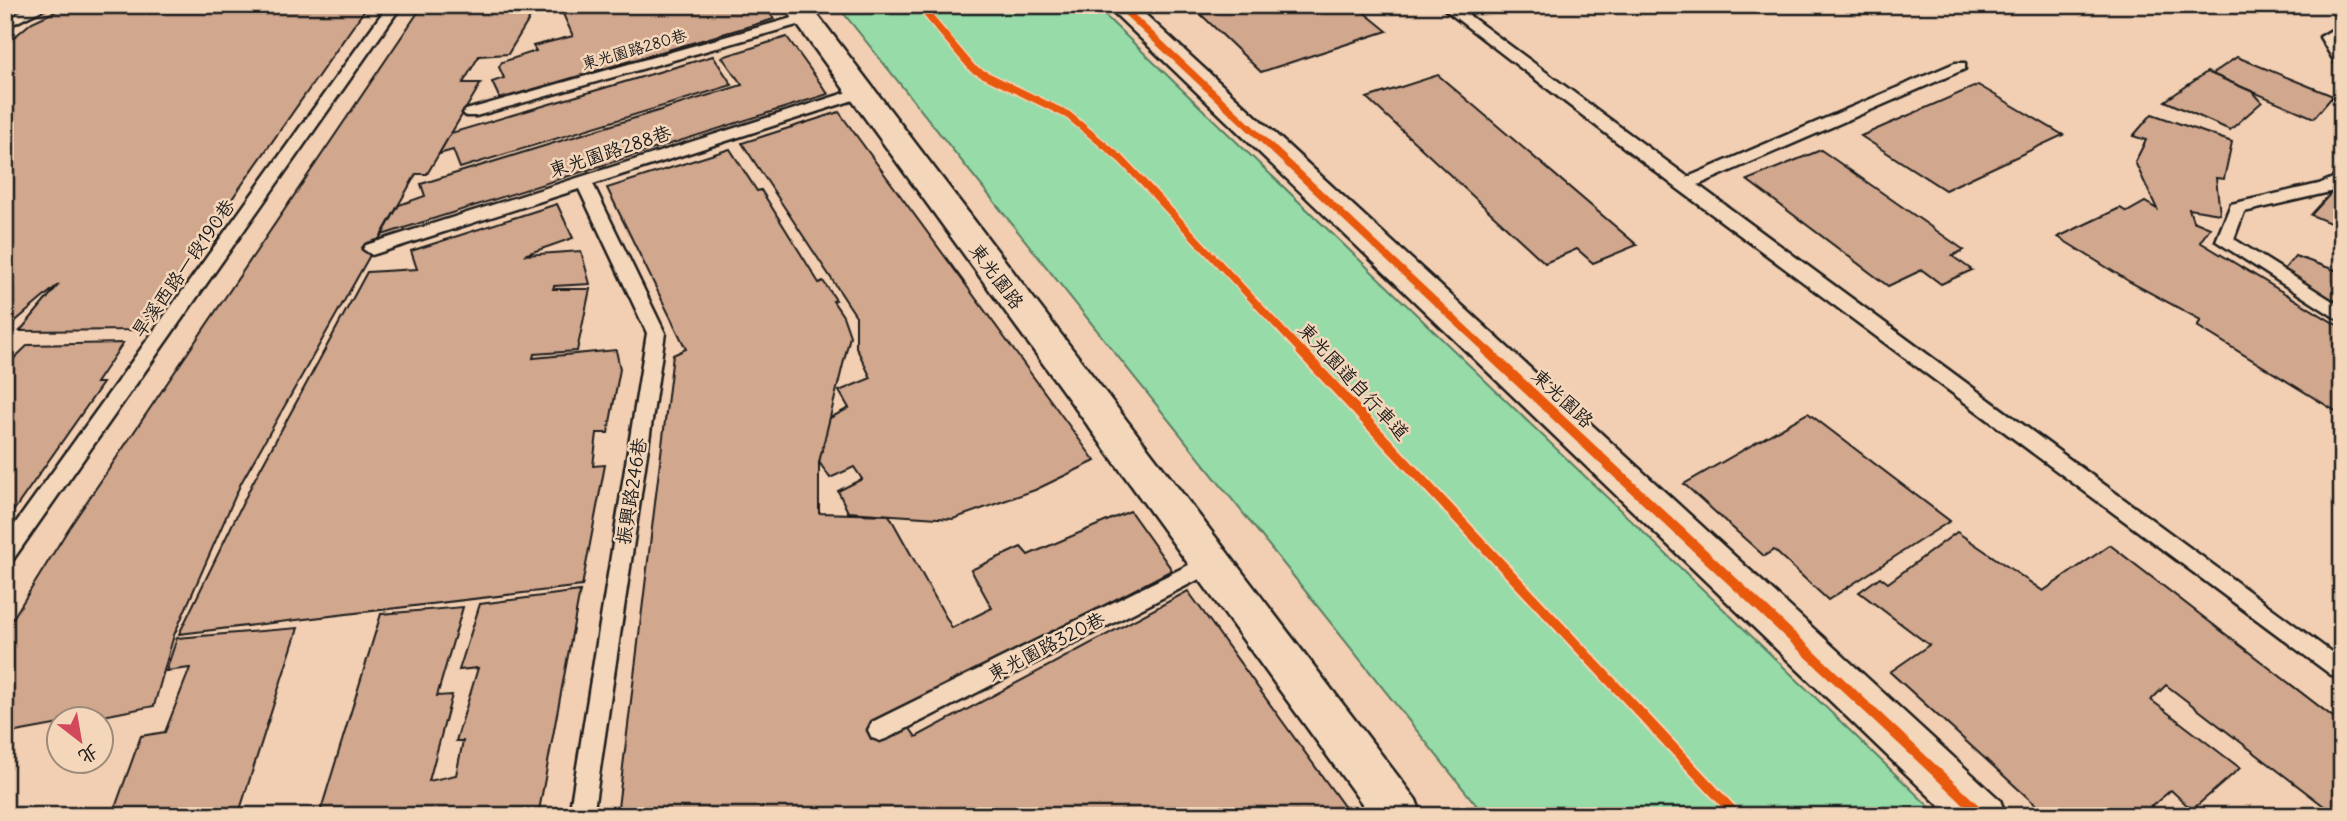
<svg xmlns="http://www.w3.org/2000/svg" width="2347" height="821" viewBox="0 0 2347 821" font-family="Delius,'LXGW WenKai TC',sans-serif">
	<rect width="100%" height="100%" fill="#f2cfb2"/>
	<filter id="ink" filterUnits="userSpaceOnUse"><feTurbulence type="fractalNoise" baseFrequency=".0143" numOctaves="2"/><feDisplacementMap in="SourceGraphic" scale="14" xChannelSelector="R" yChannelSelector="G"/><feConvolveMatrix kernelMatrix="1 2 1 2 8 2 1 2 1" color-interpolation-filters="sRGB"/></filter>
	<g filter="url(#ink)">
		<polygon fill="#96dba8" stroke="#597c62" stroke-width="2" points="837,5 1094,5 1939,816 1485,816"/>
		<g fill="#d1a78e" stroke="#1c1c1c" stroke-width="2">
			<polygon points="69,5 368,5 140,330 20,331 59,284 5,330 5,45 32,22"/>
			<polygon points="423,5 545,5 542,9 536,8 508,54 479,56 463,83 481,83 427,174 416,174 241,483 174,635 154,706 83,720 60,720 60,724 5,734 5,631 69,528"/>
			<polygon points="559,5 763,5 774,19 500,99 492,82 504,78 499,67 502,62 536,51 533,46 573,36"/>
			<polygon points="1191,5 1355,5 1387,31 1261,72"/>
			<polygon points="787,37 828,94 382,235 399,205 425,196 421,184 742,85 722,57"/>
			<polygon points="713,56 732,85 460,168 453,150 439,154 451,133"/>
			<polygon points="2237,57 2333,96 2314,118 2212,74"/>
			<polygon points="2207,72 2253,92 2262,102 2230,130 2165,101"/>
			<polygon points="1438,75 1637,245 1593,263 1577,249 1545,263 1367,98"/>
			<polygon points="1978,85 2063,135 1945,190 1861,136"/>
			<polygon points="839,112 1095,461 1035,490 953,519 848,512 838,491 862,479 854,467 830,478 819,462 828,419 849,408 839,391 871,378 856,347 856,316 742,143"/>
			<polygon points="2152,114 2232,142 2224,179 2216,178 2220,214 2189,209 2193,221 2210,228 2200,242 2342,328 2342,415 2197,326 2201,320 2130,282 2058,237 2120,208 2127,212 2145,202 2157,209 2135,162 2146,140 2133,136"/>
			<polygon points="730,149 757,191 761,190 819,283 823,281 836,300 833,301 843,316 850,336 819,462 819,513 889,515 952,628 992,608 971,570 1021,547 1028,555 1130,511 1172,570 899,713 916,737 1188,591 1351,816 617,816 673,355 686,349 607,188"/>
			<polygon points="1821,150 1964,250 1952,256 1972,270 1941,284 1922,270 1888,286 1747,180"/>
			<polygon points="2331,193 2342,198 2342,228 2311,215"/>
			<polygon points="557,204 573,238 524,255 581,251 590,284 554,286 553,289 590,289 577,351 534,354 533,358 616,350 620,369 608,433 597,433 593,466 605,465 582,586 179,634 252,484 367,272 417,269 411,251"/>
			<polygon points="2295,256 2335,270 2342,262 2342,305 2283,271"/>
			<polygon points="123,343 96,383 103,383 5,523 5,367 28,345"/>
			<polygon points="1808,413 1950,521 1828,600 1774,550 1764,556 1684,484"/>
			<polygon points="1957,532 2043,591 2110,545 2342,724 2342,816 2337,816 2166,685 2151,700 2240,768 2192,810 2171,790 2140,816 2048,816 1890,672 1929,645 1859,592 1880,577 1888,583"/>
			<polygon points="580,591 538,816 319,816 381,614 463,607 437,696 452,695 429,781 456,775 463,741 456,741 478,668 459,670 480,604"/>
			<polygon points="298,628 238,816 112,816 141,736 165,732 190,668 166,671 177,638"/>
		</g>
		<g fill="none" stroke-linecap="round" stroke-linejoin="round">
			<defs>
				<g id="service">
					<polygon points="33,5 52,5 5,28 5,19"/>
					<polygon points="388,5 402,5 12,561 5,564 5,538"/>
					<polygon points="1439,5 1455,5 1688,177 1955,63 1965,63 1965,69 1698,185 2342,660 2342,683 1678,189"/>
					<polygon points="806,14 811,15 811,21 476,116 466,116 463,113 466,110"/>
					<polygon points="2342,24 2342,34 2335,38 2342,50 2342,67 2337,66 2320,37"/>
					<polygon points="861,88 866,90 866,96 593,184 665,333 593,816 569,816 647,333 579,189 378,253 372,255 363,249 366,245"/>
					<polygon points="2342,174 2342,186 2330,192 2244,212 2234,239 2342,307 2342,322 2216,241 2231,204 2319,184"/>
					<polygon points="1211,554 1219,557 1222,563 1219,569 888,738 880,741 872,738 868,730 872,722"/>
				</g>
				<g id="minor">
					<polygon points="783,5 810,5 1416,800 1422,816 1371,816"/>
					<polygon points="1106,5 1135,5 2000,800 2006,816 1950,816"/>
				</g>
			</defs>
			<use href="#service" stroke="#1c1c1c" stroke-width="5"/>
			<use href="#minor" stroke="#1c1c1c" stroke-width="5"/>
			<use href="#service" fill="#f4d6ba" fill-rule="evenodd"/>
			<use href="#minor" fill="#f4d6ba" fill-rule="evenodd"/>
			<defs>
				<g id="cycleway-far1">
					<polyline points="919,5 973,69 1068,115 1122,160 1302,352"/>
					<polyline points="1119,5 1489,352"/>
				</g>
				<g id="cycleway">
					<polyline points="1301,351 1737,816"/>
					<polyline points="1487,351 1983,816"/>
				</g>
			</defs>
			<use href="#cycleway-far1" stroke="#f4d6ba" stroke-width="10"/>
			<use href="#cycleway" stroke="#f4d6ba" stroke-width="14"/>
			<use href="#cycleway-far1" stroke="#e8590c" stroke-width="7"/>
			<use href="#cycleway" stroke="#e8590c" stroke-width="10"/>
		</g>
	</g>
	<g text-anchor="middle" stroke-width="5" stroke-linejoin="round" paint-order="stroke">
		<g font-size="16" fill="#1c1c1c" stroke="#f4d6ba">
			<text transform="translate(634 49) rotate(-16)" y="6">東光園路280巷</text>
		</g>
		<g font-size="19" fill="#1c1c1c" stroke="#f4d6ba">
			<text transform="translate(610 151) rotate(-18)" y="7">東光園路288巷</text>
			<text transform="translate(183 268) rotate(-55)" y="7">旱溪西路一段190巷</text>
			<text transform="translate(997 276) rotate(53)" y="7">東光園路</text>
			<text transform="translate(1354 381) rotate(47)" y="7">東光園道自行車道</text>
			<text transform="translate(1563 398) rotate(43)" y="7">東光園路</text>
			<text transform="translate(631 491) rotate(-81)" y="7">振興路246巷</text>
			<text transform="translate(1046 646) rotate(-27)" y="7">東光園路320巷</text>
		</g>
	</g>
	<rect width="2347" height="821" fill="none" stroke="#f4d6ba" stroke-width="28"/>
	<rect x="14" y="14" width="2319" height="793" fill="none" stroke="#1c1c1c" stroke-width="2.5" filter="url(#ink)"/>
	<g transform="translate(80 740) rotate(149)"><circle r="33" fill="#f4d6ba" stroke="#9e8c7b" stroke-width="2"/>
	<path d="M0-5L12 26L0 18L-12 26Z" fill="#d1495b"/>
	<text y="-10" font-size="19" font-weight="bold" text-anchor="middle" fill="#1c1c1c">北</text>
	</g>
</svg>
